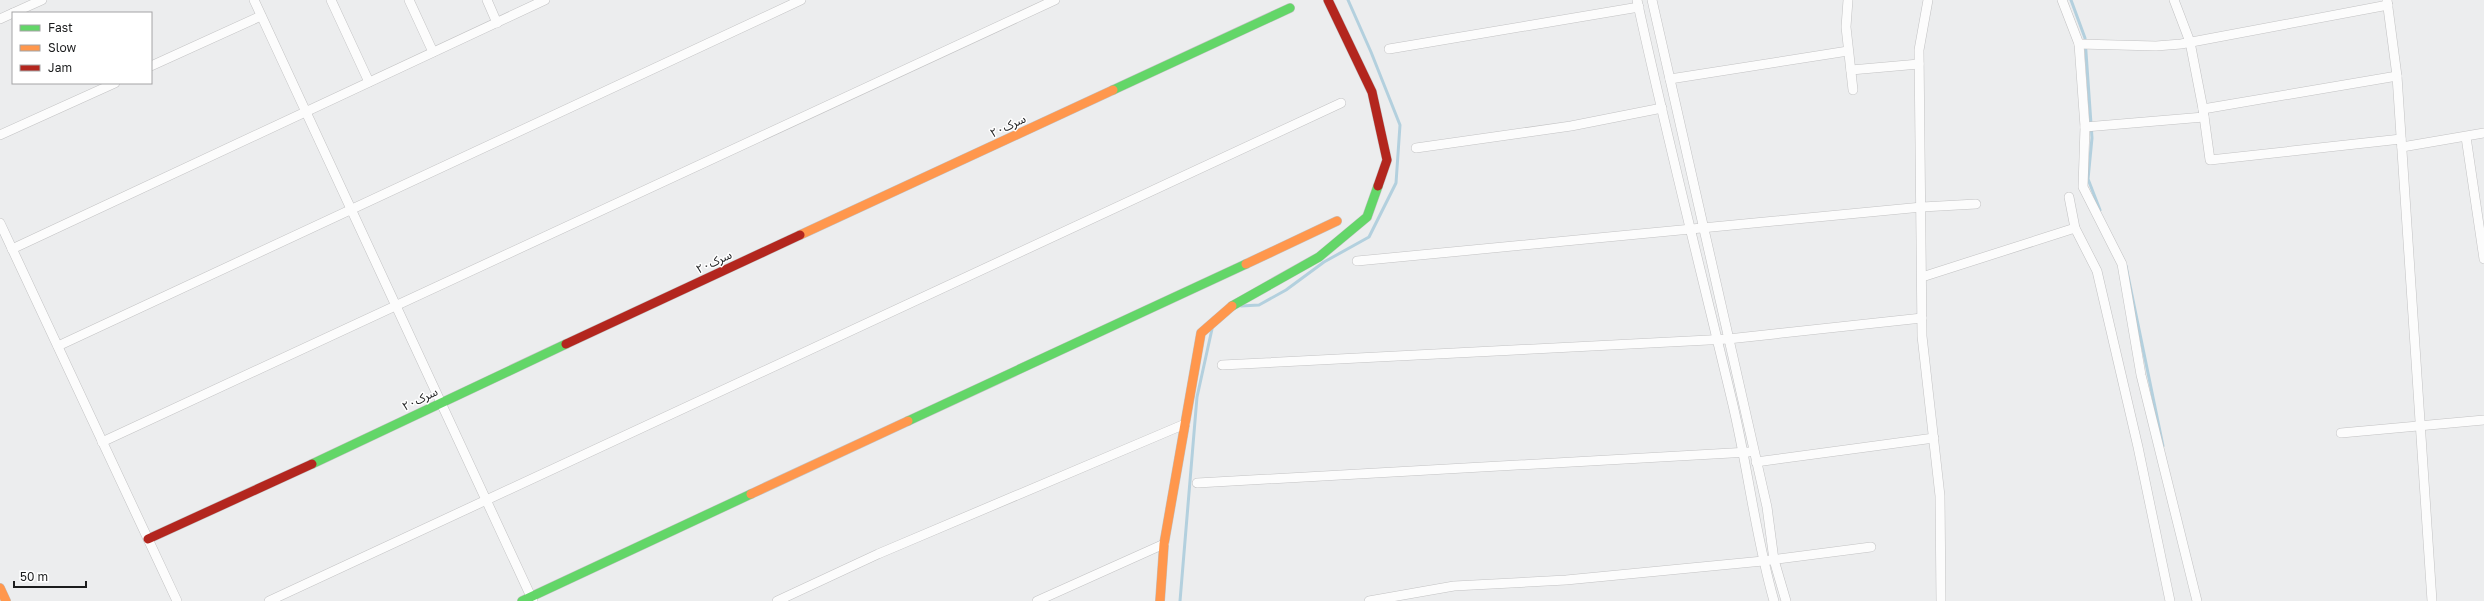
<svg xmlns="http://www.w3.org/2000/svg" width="2484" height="601" viewBox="0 0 2484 601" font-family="'Golos Text','Noto Sans Arabic',sans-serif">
	<rect width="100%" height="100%" fill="#ecedee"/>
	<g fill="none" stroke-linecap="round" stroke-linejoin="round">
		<g stroke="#b3d0de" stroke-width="3">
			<polyline points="2071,0 2085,38 2092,138 2088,179 2100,210"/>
			<polyline points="2126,266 2163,446"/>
			<polyline points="1241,306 1259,305 1286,290 1324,262 1369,237 1396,183 1400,125 1371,52 1348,0"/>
			<polyline points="1180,601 1197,397 1212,329"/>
		</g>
		<defs>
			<g id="street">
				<polyline points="254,0 533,601"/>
				<polyline points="331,0 369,82"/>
				<polyline points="409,0 433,52"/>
				<polyline points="487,0 497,23"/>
				<path d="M1637,0c29,134 63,267 95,401 16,66 23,134 42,200"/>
				<polyline points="1652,0 1767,507 1774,560 1786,601"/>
				<polyline points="1848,0 1846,27 1853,90"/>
				<polyline points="1928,0 1919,50 1922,336 1940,496 1941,601"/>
				<polyline points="2062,0 2079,44 2085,127 2083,187 2122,264 2141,375 2197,601"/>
				<polyline points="2174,0 2190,42 2203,109 2210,160 2401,139"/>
				<polyline points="2387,0 2397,76 2432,601"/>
				<polyline points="13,13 42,0"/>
				<polyline points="0,19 13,13"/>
				<polyline points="2079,44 2156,46 2181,44 2388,5"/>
				<polyline points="1389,49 1639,7"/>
				<polyline points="151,66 261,16"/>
				<polyline points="1851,70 1919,64"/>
				<polyline points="1670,79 1848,51"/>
				<polyline points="2203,109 2397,76"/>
				<polyline points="2085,127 2204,117"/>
				<polyline points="0,135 115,83"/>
				<polyline points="2466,137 2484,259"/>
				<polyline points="2402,147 2484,133"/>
				<polyline points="1416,148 1571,126 1662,108"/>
				<polyline points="2069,197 2075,228 2097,271 2138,447 2170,601"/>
				<polyline points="0,223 177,601"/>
				<polyline points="12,249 545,0"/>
				<polyline points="1357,261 1922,207 1976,204"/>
				<polyline points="1922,277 2075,228"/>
				<polyline points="58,346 801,0"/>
				<polyline points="1222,365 1728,339 1922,318"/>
				<polyline points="2341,433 2484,420"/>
				<polyline points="102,442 1055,0"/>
				<polyline points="1756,462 1934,438"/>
				<polyline points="1197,483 1749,452"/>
				<polyline points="269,601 1341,103"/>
				<polyline points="777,601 878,554 1185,424"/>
				<polyline points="1037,601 1164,544"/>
				<polyline points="1369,601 1454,586 1566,580 1763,561 1871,547"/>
			</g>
			<g id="fast">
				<polyline points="1113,90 1290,8"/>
				<polyline points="1232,306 1319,257 1367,217 1378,186"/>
				<polyline points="908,421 1246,264"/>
				<polyline points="312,464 566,344"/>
				<polyline points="522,601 751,494"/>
			</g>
			<g id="slow">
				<polyline points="800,235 1113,90"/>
				<polyline points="1246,264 1337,221"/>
				<polyline points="751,494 908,421"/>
				<polyline points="0,588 6,601"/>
				<polyline points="1160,601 1164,544 1201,333 1232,306"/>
			</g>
			<g id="jam">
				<polyline points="1328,0 1372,92 1387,160 1378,186"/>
				<polyline points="566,344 800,235"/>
				<polyline points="148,539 312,464"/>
			</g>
		</defs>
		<use href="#street" stroke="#c2c2c3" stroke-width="10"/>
		<use href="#fast" stroke="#c2c2c3" stroke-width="10"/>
		<use href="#slow" stroke="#c2c2c3" stroke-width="10"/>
		<use href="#jam" stroke="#c2c2c3" stroke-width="10"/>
		<use href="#street" stroke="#fcfcfc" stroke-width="9"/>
		<use href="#fast" stroke="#63d668" stroke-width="9"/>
		<use href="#slow" stroke="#ff974d" stroke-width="9"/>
		<use href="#jam" stroke="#b3261e" stroke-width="9"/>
	</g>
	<g text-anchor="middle" stroke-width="3" stroke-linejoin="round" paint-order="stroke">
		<g font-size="12" fill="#1b1c1d" stroke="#fff">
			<text transform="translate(1008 126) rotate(-25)" y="4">سرک۲۰</text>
			<text transform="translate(714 262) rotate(-25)" y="4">سرک۲۰</text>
			<text transform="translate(420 399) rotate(-26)" y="4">سرک۲۰</text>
		</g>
	</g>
	<rect x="12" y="12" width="140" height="72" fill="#ffffff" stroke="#a4a4a5"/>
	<rect x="20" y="25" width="20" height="6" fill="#63d668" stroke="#a4a4a5"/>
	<text x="48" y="32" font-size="12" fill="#1b1c1d">Fast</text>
	<rect x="20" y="45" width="20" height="6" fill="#ff974d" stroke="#a4a4a5"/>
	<text x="48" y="52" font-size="12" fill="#1b1c1d">Slow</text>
	<rect x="20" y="65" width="20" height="6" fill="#b3261e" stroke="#a4a4a5"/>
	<text x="48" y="72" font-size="12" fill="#1b1c1d">Jam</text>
	<path d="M14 581v6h72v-6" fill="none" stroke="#1b1c1d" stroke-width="2"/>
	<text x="20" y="581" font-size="12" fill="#1b1c1d" stroke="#ffffff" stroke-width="3" paint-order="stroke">50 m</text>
</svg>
